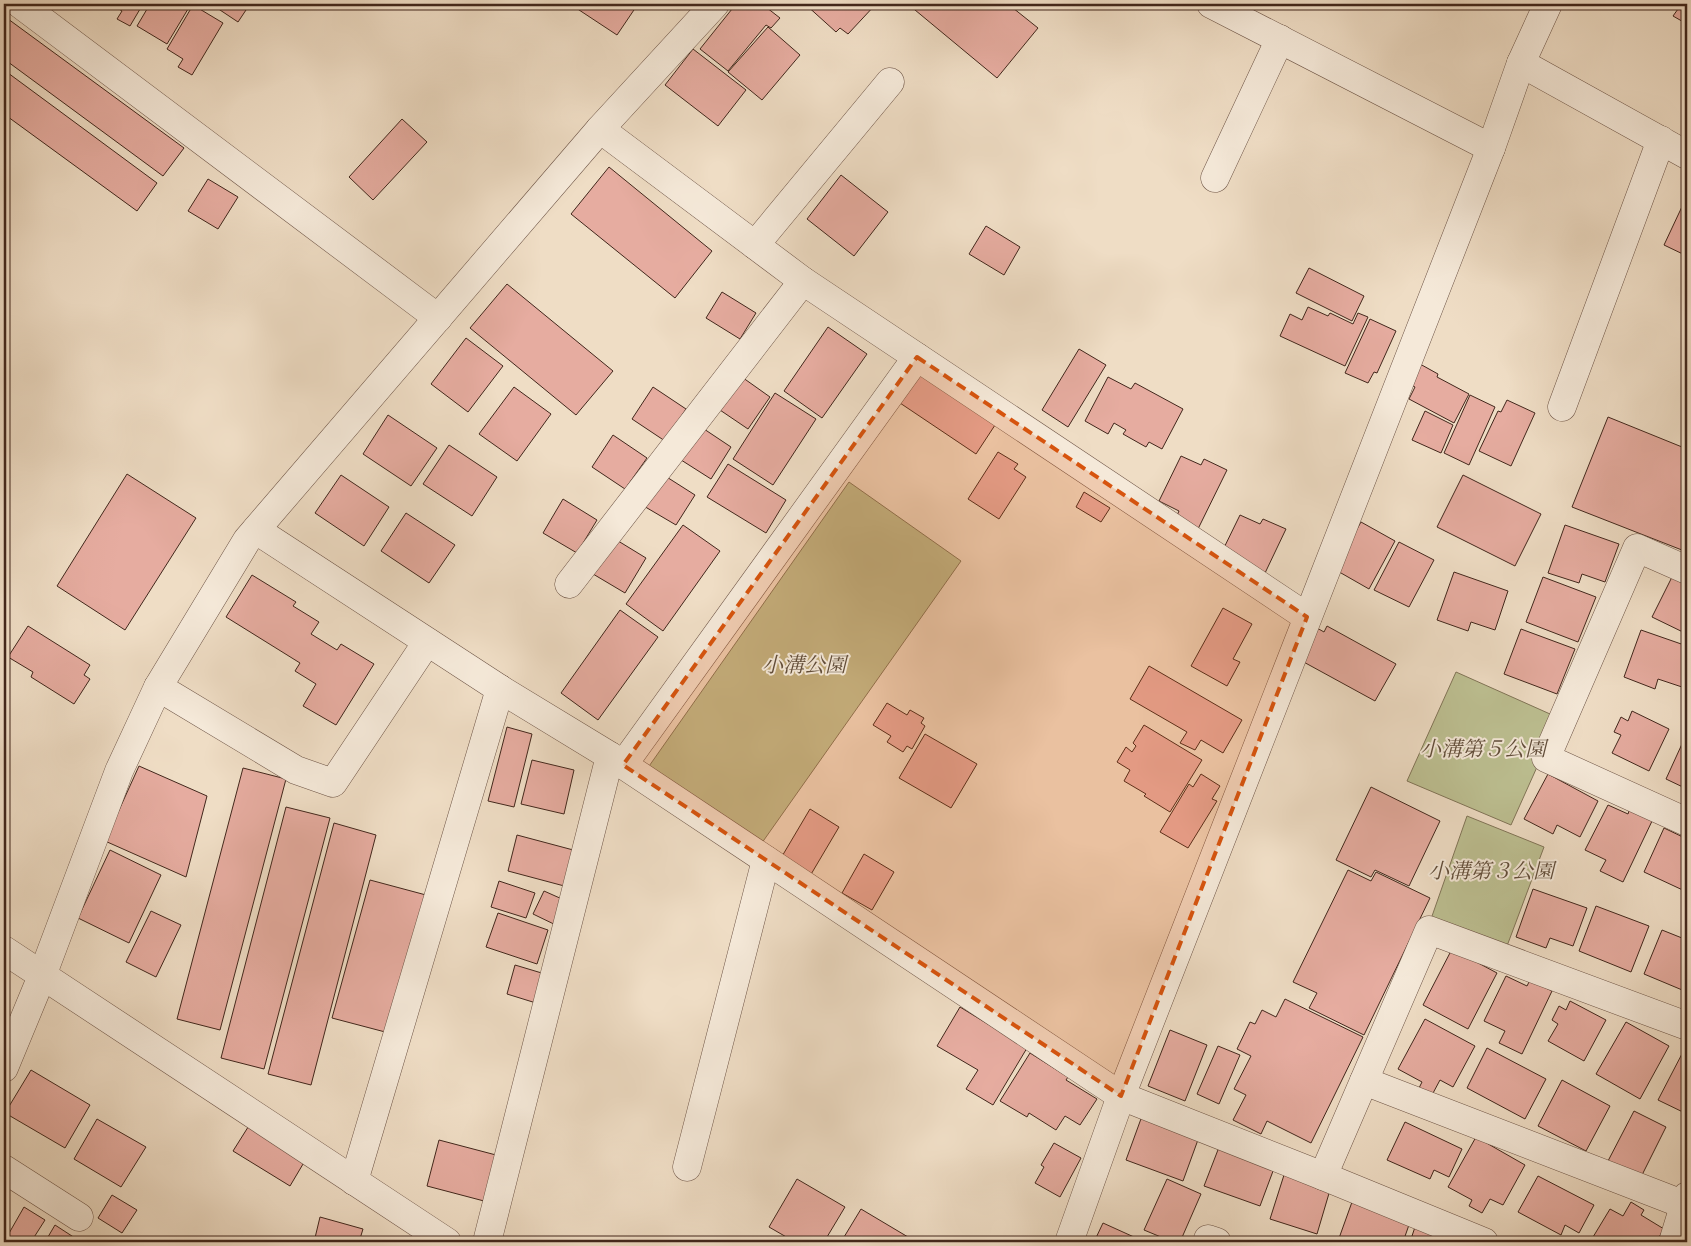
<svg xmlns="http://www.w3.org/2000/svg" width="1691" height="1246" viewBox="0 0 1691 1246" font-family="'Sorts Mill Goudy','Noto Serif JP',serif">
	<rect width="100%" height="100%" fill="#efddc5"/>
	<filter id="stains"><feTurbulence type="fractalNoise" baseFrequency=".004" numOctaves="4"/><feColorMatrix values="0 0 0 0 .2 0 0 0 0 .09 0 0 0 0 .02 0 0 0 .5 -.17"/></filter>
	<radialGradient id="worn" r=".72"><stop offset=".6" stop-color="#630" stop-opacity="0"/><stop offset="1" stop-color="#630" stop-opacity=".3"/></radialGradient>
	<g fill="#bdc092" stroke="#807457">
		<polygon points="849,482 961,561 759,847 647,769"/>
		<polygon points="1456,672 1559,718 1511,825 1407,781"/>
		<polygon points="1467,816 1544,847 1507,946 1431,919"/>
	</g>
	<g fill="#e6aca0" stroke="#42271c">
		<polygon points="111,4 143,4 130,26 117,19 122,11"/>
		<polygon points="150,4 191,4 167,44 137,26"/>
		<polygon points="211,4 250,4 238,22"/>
		<polygon points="570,4 638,4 617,35"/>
		<polygon points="736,4 762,4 780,18 771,28 766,25 728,71 700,49"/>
		<polygon points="805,4 876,4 848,34 840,28 836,32"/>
		<polygon points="911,4 1008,4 1038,28 997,78 909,5"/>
		<polygon points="1669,4 1687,4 1687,24 1673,16 1678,9"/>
		<polygon points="193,5 223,23 192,75 178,67 183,59 167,49"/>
		<polygon points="4,16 184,148 163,176 4,59"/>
		<polygon points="768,27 800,55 762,100 728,72"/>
		<polygon points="693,49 746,90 718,126 665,85"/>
		<polygon points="4,70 157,183 137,211 4,114"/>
		<polygon points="402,119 427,142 373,200 349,177"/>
		<polygon points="609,167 712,251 675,298 571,214"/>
		<polygon points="841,175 888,212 854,256 807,219"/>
		<polygon points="208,179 238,197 218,229 188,211"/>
		<polygon points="1687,196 1687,256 1664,245"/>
		<polygon points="986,226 1020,247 1004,275 969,254"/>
		<polygon points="1309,268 1364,296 1352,321 1296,293"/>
		<polygon points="507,284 613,371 576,415 470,328"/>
		<polygon points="722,292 756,313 740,339 706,318"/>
		<polygon points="1308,307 1328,316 1330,313 1353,324 1358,313 1368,317 1345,366 1280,336 1290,314 1302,320"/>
		<polygon points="1370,319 1396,331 1377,373 1374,372 1368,383 1345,373"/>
		<polygon points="828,327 867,354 822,418 784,391"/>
		<polygon points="466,338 503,366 468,412 431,384"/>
		<polygon points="1079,349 1106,365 1068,427 1042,410"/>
		<polygon points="1420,364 1438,374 1437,377 1469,394 1454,423 1409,399 1415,387 1409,384"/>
		<polygon points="923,368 999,419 976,454 900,403"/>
		<polygon points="739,375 770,397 748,429 717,408"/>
		<polygon points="1108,377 1131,389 1135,383 1183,409 1162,449 1149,442 1146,447 1123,434 1126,430 1114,423 1108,434 1085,421"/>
		<polygon points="514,387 551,414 517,461 479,434"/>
		<polygon points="653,387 686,409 665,441 632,419"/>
		<polygon points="775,393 816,419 773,485 733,459"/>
		<polygon points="1470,395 1495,407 1469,465 1444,453"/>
		<polygon points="1507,400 1535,413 1511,466 1479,451 1498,411 1501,412"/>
		<polygon points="1425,411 1453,425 1441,453 1412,440"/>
		<polygon points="388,415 437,448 411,486 363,454"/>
		<polygon points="1608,417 1687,449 1687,552 1572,507"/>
		<polygon points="698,425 731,447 711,479 678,458"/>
		<polygon points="613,435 647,458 625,489 592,467"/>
		<polygon points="449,445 497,477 472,516 423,484"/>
		<polygon points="998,452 1018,464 1014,469 1026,477 999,519 968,499"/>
		<polygon points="1181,456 1201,465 1204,459 1227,470 1196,533 1174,522 1179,511 1159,501"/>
		<polygon points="728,464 786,500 766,533 707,497"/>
		<polygon points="127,474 196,518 125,630 57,586"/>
		<polygon points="662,474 695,495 676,525 642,505"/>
		<polygon points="341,475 389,507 364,546 315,513"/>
		<polygon points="1463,475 1541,514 1515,566 1437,527"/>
		<polygon points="1084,492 1110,508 1101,522 1076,507"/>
		<polygon points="563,499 597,520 577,553 543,533"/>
		<polygon points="406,513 455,545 429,583 381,551"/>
		<polygon points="1240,515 1260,524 1263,519 1286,529 1256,592 1218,560"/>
		<polygon points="1361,522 1395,541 1369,589 1334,569"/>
		<polygon points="683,525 720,551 663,631 626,604"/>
		<polygon points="1565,525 1619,544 1605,582 1582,574 1579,583 1548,573"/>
		<polygon points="610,536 646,558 625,593 588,571"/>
		<polygon points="1399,542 1434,560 1409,607 1374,590"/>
		<polygon points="1454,572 1508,591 1495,630 1471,622 1468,631 1437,620"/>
		<polygon points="252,575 296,602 293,606 319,622 311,634 337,650 341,644 374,664 336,725 303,706 316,684 295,671 300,663 226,617"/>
		<polygon points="1673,575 1687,582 1687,634 1652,617"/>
		<polygon points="1543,577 1596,597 1578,642 1526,622"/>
		<polygon points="1223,608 1252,624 1233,659 1240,662 1227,686 1191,666"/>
		<polygon points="620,610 658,637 598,720 561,693"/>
		<polygon points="28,626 90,665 84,675 90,679 74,704 31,677 33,672 8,657"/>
		<polygon points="1327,626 1396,664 1375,701 1300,660 1317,628 1324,632"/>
		<polygon points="1521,629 1575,649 1557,694 1504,674"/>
		<polygon points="1641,630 1687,646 1687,671 1682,687 1658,679 1655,689 1624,677"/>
		<polygon points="1149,666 1242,720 1223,753 1201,740 1195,750 1180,743 1187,732 1130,699"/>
		<polygon points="887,703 907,715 910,710 924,718 921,723 925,726 912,749 907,746 903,752 887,742 891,736 873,725"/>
		<polygon points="1632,711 1669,729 1649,771 1612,753 1621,735 1614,732 1621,717 1628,721"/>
		<polygon points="1144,725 1202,760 1170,812 1144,796 1146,794 1124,781 1130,770 1117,762 1126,747 1132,752 1136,746 1133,743"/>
		<polygon points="507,727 532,734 514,807 488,801"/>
		<polygon points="1687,733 1687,789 1666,779"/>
		<polygon points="925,734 977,764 951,808 899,778"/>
		<polygon points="532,760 574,770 564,814 521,804"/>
		<polygon points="139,766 207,796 186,877 105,841"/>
		<polygon points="243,768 286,779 220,1030 177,1019"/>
		<polygon points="1201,774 1220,786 1212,799 1217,801 1188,848 1160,832 1189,784 1193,787"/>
		<polygon points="1548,774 1598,801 1580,837 1557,825 1553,834 1524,819"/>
		<polygon points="1371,787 1440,821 1409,886 1375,870 1371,877 1336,860"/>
		<polygon points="1608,805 1628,814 1630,808 1653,819 1623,882 1600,871 1606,860 1585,850"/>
		<polygon points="286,807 330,818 264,1069 221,1058"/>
		<polygon points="810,809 839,827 810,876 781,858"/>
		<polygon points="334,823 376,835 311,1085 268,1074"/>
		<polygon points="1664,828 1687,839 1687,892 1644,872"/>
		<polygon points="517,835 577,851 568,887 508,871"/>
		<polygon points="110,850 161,875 129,943 78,918"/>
		<polygon points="864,854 894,872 872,910 842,893"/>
		<polygon points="1348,870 1371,881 1376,872 1430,898 1364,1035 1309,1008 1317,993 1293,982"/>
		<polygon points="370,880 426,895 389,1033 332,1018"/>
		<polygon points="499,881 535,893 526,918 491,907"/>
		<polygon points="1533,889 1587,908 1573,946 1550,938 1546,948 1516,937"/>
		<polygon points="544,891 571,903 560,927 533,914"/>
		<polygon points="1596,906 1649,926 1631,972 1579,951"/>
		<polygon points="151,911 181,925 156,977 126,962"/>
		<polygon points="498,913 548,930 537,964 486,947"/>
		<polygon points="1662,930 1687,940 1687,992 1644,974"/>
		<polygon points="1452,949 1497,973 1468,1029 1423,1005"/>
		<polygon points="515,965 545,974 536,1003 507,994"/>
		<polygon points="1506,976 1527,986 1530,980 1552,991 1522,1054 1499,1043 1505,1031 1484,1021"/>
		<polygon points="1285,999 1363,1037 1311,1143 1267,1121 1261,1134 1233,1120 1246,1095 1234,1089 1251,1056 1237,1049 1250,1022 1255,1024 1262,1010 1276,1017"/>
		<polygon points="1570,1001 1606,1020 1584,1061 1548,1041 1558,1024 1552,1020 1559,1006 1566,1010"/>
		<polygon points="960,1007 1027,1048 993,1105 966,1089 978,1070 937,1046"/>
		<polygon points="1425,1019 1475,1046 1453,1087 1440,1080 1432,1095 1419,1088 1422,1082 1398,1069"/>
		<polygon points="1626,1022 1669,1046 1640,1099 1596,1074"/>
		<polygon points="1170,1030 1207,1045 1185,1101 1148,1086"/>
		<polygon points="1218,1046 1240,1055 1219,1104 1197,1094"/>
		<polygon points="1487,1048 1546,1079 1525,1119 1467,1088"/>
		<polygon points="1684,1050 1687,1052 1687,1114 1658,1100"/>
		<polygon points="1030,1053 1068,1077 1066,1080 1097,1099 1080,1125 1065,1116 1056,1130 1029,1113 1027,1117 1000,1101"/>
		<polygon points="31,1070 90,1105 65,1148 5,1113"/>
		<polygon points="1562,1080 1610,1106 1586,1151 1538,1126"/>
		<polygon points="1634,1111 1666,1127 1641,1177 1608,1161"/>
		<polygon points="1142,1116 1199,1137 1183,1181 1126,1160"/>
		<polygon points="97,1119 146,1147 121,1187 74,1159"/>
		<polygon points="1405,1122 1462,1149 1449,1177 1434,1170 1430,1179 1387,1160"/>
		<polygon points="250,1124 306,1159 290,1186 233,1151"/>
		<polygon points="1476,1137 1525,1165 1503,1205 1490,1199 1482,1213 1469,1206 1472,1200 1448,1187"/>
		<polygon points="439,1140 496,1155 484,1201 427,1186"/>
		<polygon points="1221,1142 1276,1163 1260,1206 1204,1186"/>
		<polygon points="1054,1143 1081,1158 1060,1197 1035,1183 1044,1167 1041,1165"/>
		<polygon points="1284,1175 1330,1190 1317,1234 1270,1219"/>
		<polygon points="1538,1176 1594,1205 1579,1233 1565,1225 1561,1235 1518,1212"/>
		<polygon points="797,1179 845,1207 824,1242 795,1242 769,1227"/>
		<polygon points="1167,1179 1201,1194 1180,1242 1173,1242 1144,1230"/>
		<polygon points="112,1195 137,1210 122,1233 98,1218"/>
		<polygon points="1352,1202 1410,1222 1403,1242 1338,1241"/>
		<polygon points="1631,1202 1644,1210 1641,1215 1664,1229 1656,1242 1590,1242 1610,1209 1623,1216"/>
		<polygon points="24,1207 45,1220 31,1242 4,1242"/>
		<polygon points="861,1209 908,1237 905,1242 841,1242"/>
		<polygon points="320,1217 363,1229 359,1242 314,1242"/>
		<polygon points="1103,1223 1145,1242 1094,1242"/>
		<polygon points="55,1225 75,1238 73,1242 45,1242"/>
		<polygon points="1415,1227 1462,1242 1410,1242"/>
	</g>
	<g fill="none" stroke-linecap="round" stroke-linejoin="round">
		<defs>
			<g id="minor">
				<polyline points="20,4 438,318"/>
				<polyline points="1211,4 1491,148"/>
				<polyline points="1521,63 1687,155"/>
				<polyline points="600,129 803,281 1307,617"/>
				<polyline points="1215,178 1280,39"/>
				<polyline points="755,245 890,82"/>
				<polyline points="1562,407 1661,140"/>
				<polyline points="256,530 500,689 610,756 1121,1096 1323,1176 1484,1242"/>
				<polyline points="1687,570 1637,548 1546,758 1687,822"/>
				<polyline points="569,584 803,281"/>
				<polyline points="158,687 296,770 333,783 427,642"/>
				<polyline points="623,765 917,357"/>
				<polyline points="4,950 447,1242"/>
				<polyline points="4,1068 42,976 119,771 158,687 247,540 600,129 715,4"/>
				<polyline points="1364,1081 1685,1205"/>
				<polyline points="687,1167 766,860"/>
				<polyline points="4,1169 79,1217"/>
				<polyline points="1323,1176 1429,930 1687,1026"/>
				<polyline points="354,1181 500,689"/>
				<polyline points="487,1242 610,756"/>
				<polyline points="1069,1242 1121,1096 1491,148 1521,63 1548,4"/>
				<polyline points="1207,1242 1208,1239 1217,1242"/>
				<polyline points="1673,1242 1687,1196"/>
			</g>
		</defs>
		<use href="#minor" stroke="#6d5446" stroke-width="29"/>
		<use href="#minor" stroke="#f5e9d9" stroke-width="28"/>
	</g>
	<path fill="#d7540e" fill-opacity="0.2" stroke="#d7540e" stroke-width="4" stroke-dasharray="10 6" stroke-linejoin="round" d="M917,357l390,260 -186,479 -498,-331z"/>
	<g text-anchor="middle" stroke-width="4" stroke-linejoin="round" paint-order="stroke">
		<g font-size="21" font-style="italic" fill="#614d3a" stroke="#f5e9d9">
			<text x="804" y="672">小溝公園</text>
			<text x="1483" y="756">小溝第５公園</text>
			<text x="1491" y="878">小溝第３公園</text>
		</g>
	</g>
	<rect width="1691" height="1246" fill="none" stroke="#efddc5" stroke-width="20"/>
	<rect x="5" y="5" width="1681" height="1236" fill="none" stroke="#42271c" stroke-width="2.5"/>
	<rect x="10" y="10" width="1671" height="1226" fill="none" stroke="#42271c"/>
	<rect width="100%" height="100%" filter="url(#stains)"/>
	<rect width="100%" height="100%" fill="url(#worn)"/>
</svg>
